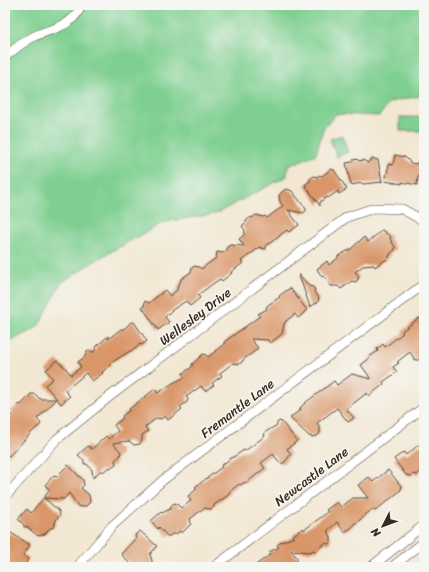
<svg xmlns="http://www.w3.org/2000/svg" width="429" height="572" viewBox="0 0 429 572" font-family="Sriracha,sans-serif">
	<rect width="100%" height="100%" fill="#f6f6f2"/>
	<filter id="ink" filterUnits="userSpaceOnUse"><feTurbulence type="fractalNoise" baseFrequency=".025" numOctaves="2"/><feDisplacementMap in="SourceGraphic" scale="8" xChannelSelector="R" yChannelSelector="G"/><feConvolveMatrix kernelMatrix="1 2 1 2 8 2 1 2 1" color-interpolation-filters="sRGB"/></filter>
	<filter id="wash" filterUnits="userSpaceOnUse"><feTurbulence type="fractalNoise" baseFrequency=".012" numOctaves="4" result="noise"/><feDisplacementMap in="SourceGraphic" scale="16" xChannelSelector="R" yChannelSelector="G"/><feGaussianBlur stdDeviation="0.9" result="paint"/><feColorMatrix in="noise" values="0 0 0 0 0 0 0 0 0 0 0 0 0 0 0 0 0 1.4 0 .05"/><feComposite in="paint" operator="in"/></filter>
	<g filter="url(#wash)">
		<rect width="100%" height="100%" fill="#f2e7d2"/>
		<g fill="#7ecf90" stroke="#5c7c57">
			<polygon points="5,5 424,5 424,95 390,102 379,116 336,114 323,129 316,154 288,166 287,176 215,214 164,222 98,259 61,283 41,322 34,330 26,333 5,345"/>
			<rect x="400" y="117" width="24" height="14"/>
			<polygon points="342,135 348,152 337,157 330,139"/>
		</g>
		<g id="blocks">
			<g fill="#d99669">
				<polygon points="395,155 405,157 411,163 416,164 418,162 424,163 422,170 421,171 419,177 418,177 417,185 402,182 402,184 385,181 389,164 393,165"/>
				<polygon points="357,159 359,161 363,160 368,163 371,159 375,159 378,160 382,182 363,184 362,183 351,185 346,163 352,162 353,160"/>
				<polygon points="331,169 334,170 347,189 339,194 338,191 328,198 327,197 320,202 320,206 305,185 310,181 310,179 314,176 317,177 319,175 322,176"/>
				<polygon points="287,189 292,191 306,209 306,211 303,213 288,210 299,225 289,232 287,230 279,236 279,237 276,239 274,239 272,242 266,245 266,249 261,248 260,247 241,261 243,263 231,272 232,273 222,281 220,279 211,285 210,286 198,295 200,298 190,306 186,301 172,310 165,317 169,322 158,330 142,307 144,306 145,301 149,303 165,290 170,296 177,290 178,284 180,283 181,279 191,272 192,268 194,266 199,267 201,269 216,258 217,252 223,253 227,250 227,247 230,245 244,246 239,239 244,235 245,230 242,226 246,222 246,221 251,217 252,218 256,215 263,217 265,216 267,218 283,206 280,202 279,195 284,190"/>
				<polygon points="382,230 391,237 390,239 395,247 395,250 390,254 389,257 386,260 382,262 375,267 374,265 363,266 355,272 359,276 358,279 356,282 352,281 341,289 338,286 331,286 324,276 322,277 317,269 327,261 329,265 338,258 338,256 351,249 364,237 368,242"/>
				<polygon points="299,275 300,275 309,286 313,287 315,290 314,292 319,298 318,302 310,307"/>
				<polygon points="290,288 307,310 304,312 304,313 298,318 295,314 286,321 284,324 282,334 270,343 268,340 251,339 258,348 255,351 243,360 242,362 239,364 233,363 220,373 222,376 212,383 214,385 205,391 201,386 186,397 188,399 187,402 180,407 182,409 168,420 165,416 161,419 157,418 145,427 148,431 142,435 142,440 140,444 134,445 129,441 113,443 121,452 120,456 115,460 116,464 110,468 108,468 103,472 101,470 93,478 92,470 87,464 84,464 84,460 78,455 88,446 92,449 106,436 109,439 118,431 114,425 123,418 122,416 130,410 129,409 155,389 158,393 173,383 185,377 182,374 192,367 192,364 200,357 203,354 206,355 208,357 225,344 224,342 260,316 258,314 267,309 266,307 268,305 280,297 279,296"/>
				<polygon points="419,318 421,318 424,322 424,353 421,356 421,359 418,360 415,360 410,352 397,362 399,363 393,367 397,372 383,382 384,384 369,396 367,393 346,409 354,418 348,422 337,408 317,423 320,428 320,433 317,436 312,437 309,436 290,418 301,409 300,408 305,403 334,381 337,385 352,374 371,379 361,365 370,358 369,357 378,351 377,349 383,344 385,347 403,333 402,332 402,331"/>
				<polygon points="131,322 134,322 147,341 141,345 140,344 135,349 130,351 111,363 111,365 102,372 103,373 92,381 86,373 65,391 70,396 61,404 45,385 53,379 46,370 57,360 61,365 63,365 71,375 81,367 78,362 85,357 86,353 88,351 94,352 97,346 108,336 108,339 121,329 124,329"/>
				<polygon points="31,394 35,394 40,399 57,399 37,419 41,424 31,433 9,456 5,452 5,422 13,413 12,412 14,409 17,406 20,404 21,405"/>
				<polygon points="279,421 282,422 297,441 287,449 291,454 285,462 281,464 273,454 261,463 265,468 246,483 245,482 240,485 239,484 229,492 230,493 227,496 214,505 214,507 211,509 204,508 190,519 191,524 182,533 180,531 176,534 172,534 170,536 167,536 159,527 158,529 151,521 161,512 162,513 170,509 171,506 174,503 177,504 181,508 191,501 188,496 197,489 195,487 222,467 221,466 231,458 232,458 244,450 245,451 265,436 264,433 277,425 277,423"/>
				<polygon points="418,445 422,446 424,449 424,467 421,469 420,472 417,475 414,474 411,476 406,475 394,459 404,452 406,455 415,448"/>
				<polygon points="68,465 83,480 84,485 81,488 89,495 90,502 86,506 82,507 78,506 69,493 64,499 44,498 59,511 60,515 56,520 55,524 54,527 49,529 45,534 38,536 27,527 24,527 24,525 18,519 27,509 31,513 50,490 45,485 54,475 56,477"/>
				<polygon points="388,470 402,487 400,491 375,511 373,509 365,515 365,516 353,525 354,525 351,528 344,532 337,522 327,531 331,537 331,542 329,544 325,543 316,551 313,550 310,552 291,550 298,559 292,564 294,567 253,567 271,554 269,552 279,547 277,545 281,542 294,537 292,536 303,528 304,530 328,512 326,510 337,502 341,507 353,498 368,498 358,485 369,477 373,482"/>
				<polygon points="140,531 157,546 150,554 152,561 152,564 149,567 133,567 121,554 136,538 135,536 136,534"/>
				<polygon points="11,533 29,544 29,547 23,555 29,559 23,567 5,567 5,537 7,534"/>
			</g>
		</g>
	</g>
	<g filter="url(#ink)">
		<use href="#blocks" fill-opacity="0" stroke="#564639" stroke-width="1"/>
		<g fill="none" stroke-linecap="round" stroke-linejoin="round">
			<defs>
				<g id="minor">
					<path d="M5,57c8,-7 17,-14 26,-19 18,-10 43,-10 50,-33"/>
					<polyline points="5,497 57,439 109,397 347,217 374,208 402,209 424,221"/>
					<polyline points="77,567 112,526 163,480 424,284"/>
					<polyline points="214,567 424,407"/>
					<polyline points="371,567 424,525"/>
					<polyline points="392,567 424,542"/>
				</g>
			</defs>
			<use href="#minor" stroke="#564639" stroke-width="10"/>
			<use href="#minor" stroke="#fff" stroke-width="9"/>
		</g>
	</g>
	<g text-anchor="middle" stroke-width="3.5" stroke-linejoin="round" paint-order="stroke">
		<g font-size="13" fill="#3b2a1e" stroke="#f6f6f2">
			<text transform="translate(195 316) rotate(-37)" y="5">Wellesley Drive</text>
			<text transform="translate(237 408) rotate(-37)" y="5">Fremantle Lane</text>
			<text transform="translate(311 476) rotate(-37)" y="5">Newcastle Lane</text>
		</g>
	</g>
	<rect width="429" height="572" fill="none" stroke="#f6f6f2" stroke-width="20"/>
	<g transform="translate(383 526) rotate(228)" stroke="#f6f6f2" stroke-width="3" paint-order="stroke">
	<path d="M0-3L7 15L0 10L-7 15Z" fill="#3b2a1e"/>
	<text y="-6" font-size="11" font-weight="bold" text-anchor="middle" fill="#3b2a1e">N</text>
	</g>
</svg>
